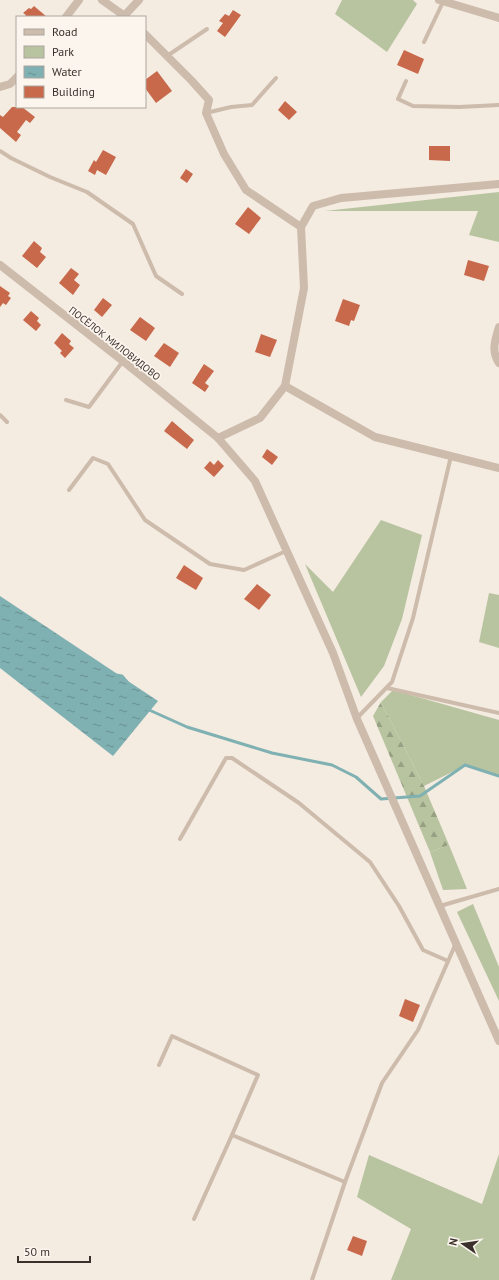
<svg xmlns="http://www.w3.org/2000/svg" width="499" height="1280" viewBox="0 0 499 1280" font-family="'PT Sans',sans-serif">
	<defs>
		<pattern id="forest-firs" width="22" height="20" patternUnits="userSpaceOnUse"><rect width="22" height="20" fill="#b8c4a0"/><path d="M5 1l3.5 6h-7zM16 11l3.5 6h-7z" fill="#97a083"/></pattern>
		<pattern id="water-ripples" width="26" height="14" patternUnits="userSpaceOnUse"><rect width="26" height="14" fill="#7fb0b2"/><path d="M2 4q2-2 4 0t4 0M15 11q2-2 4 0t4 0" fill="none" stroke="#699091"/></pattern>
	</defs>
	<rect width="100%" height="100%" fill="#f4ebe1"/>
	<g fill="#b8c4a0">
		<polygon points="342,0 413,0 417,4 387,52 335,14"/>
		<polygon points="499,192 499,242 469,235 478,211 325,211"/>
		<polygon points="381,520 422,535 402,619 384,666 361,697 305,564 333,592"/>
		<polygon points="489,593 499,595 499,648 479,642"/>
		<polygon points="393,690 499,720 499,776 466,765 424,786 381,702"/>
		<polygon points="449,845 467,889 443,890 430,852"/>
		<polygon points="473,904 499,967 499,1001 457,912"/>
		<polygon points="499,1154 499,1280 391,1280 411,1229 357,1197 369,1155 482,1204"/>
	</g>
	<polygon fill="url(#forest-firs)" points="381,702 424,786 449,845 430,852 373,716"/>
	<polygon fill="url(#water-ripples)" points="0,596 158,701 113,756 0,668"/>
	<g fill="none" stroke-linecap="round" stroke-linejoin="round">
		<g stroke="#7fb0b2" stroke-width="3">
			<polyline points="116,675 122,676 127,682"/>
			<polyline points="147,709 187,727 272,753 332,765 356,777 381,799 420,796 465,765 499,776"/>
		</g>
	</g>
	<g fill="#c8694b">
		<polygon points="34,6 47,17 24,17 26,15 23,13 29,8 31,9"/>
		<polygon points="233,10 241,15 225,37 217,31 223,23 219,21 225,14 229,16"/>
		<polygon points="404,50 424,59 418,74 397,65"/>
		<polygon points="157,71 172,91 156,103 145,88 145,80"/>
		<polygon points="285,101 297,112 289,120 278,110"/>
		<polygon points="12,107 22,107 35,117 30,123 26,120 17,132 21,135 16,142 0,128 0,115 3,117"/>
		<polygon points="429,146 450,146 450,161 429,160"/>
		<polygon points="103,150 116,157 106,175 97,170 95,175 88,171 94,160 96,162"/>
		<polygon points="186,169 193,174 187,183 180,178"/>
		<polygon points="248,207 261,218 249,234 235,224"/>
		<polygon points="34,241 42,248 40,252 46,257 37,268 22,256"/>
		<polygon points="468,260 489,266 484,281 464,275"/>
		<polygon points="71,268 79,274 74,280 80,285 73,295 59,283"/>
		<polygon points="0,286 10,293 8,296 11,298 6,305 3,303 0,307"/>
		<polygon points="103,298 112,305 102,317 94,310"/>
		<polygon points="343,299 360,305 354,321 351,320 349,326 335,321"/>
		<polygon points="31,311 39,318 37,321 41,325 36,331 23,320"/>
		<polygon points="140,317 155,328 146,341 130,330"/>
		<polygon points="62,333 71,341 69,344 74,348 65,358 60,353 62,351 54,343"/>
		<polygon points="261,334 277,340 270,357 255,352"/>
		<polygon points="164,343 179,353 170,367 154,356"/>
		<polygon points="204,364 214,371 205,383 209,386 205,392 192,383"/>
		<polygon points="172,421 194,440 187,449 164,431"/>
		<polygon points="267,449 278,457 272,465 262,457"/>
		<polygon points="218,460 224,466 214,477 204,468 210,461 214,465"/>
		<polygon points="184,565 203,578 196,590 176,578"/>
		<polygon points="257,584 271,595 259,610 244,599"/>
		<polygon points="405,999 420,1005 413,1022 399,1016"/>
		<polygon points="353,1236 367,1241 362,1256 347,1250"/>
	</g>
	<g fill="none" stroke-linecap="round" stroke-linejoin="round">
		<g stroke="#cdbbac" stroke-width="4">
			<polyline points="424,42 443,2"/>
			<polyline points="167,56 207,29"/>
			<polyline points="406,81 398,99 413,106 459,107 499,105"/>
			<polyline points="206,113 231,107 252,105 276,78"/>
			<polyline points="0,151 11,158 50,177 87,192 133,224 156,276 182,294"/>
			<polyline points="66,400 89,407 123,361"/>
			<polyline points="0,415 7,422"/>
			<polyline points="69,490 93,458 108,464 145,520 210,564 244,570 286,551"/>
			<polyline points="387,688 499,713"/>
			<polyline points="357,718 392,682 413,618 451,456"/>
			<polyline points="180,839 226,758 232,758 299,803 370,862 399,906 423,950 448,961"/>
			<polyline points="440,906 499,889"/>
			<polyline points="159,1065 172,1036 258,1075 232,1135 345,1182"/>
			<polyline points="194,1219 232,1135"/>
			<polyline points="312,1280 345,1182 382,1083 418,1030 456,943"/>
		</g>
		<g stroke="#cdbbac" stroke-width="8">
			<polyline points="102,0 126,17"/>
			<polyline points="439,0 499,18"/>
			<polyline points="124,16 139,0"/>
			<polyline points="66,17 79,0"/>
			<polyline points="145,34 191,80 209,100 206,113 224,154 246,190 301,227 304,288 285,386 260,418 218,438"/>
			<polyline points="0,87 10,84 17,77"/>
			<polyline points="301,227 313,206 341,198 499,184"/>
			<polyline points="0,265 123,361 218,438 255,481 333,653 357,719 499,1041"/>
			<path d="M499,327c-4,13 -8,24 0,36"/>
			<polyline points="285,386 375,437 499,468"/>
		</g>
	</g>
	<g text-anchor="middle" stroke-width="3.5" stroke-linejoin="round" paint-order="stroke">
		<g font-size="10" fill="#3b302b" stroke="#fbf5ee">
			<text transform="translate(115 343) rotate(38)" y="4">ПОСЁЛОК МИЛОВИДОВО</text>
		</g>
	</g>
	<rect x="16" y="16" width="130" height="92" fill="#fbf5ee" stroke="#aea6a0"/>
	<rect x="24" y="29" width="20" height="6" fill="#cdbbac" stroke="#aea6a0"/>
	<text x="52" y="36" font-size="12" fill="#3b302b">Road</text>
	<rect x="24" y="46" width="20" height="12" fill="#b8c4a0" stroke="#aea6a0"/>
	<text x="52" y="56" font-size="12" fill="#3b302b">Park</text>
	<rect x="24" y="66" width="20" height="12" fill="url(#water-ripples)" stroke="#aea6a0"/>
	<text x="52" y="76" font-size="12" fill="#3b302b">Water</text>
	<rect x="24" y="86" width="20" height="12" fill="#c8694b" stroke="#aea6a0"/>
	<text x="52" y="96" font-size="12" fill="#3b302b">Building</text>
	<g transform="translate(463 1244) rotate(283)" stroke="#fbf5ee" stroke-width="3" paint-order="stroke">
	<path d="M0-3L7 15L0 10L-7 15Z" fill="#3b302b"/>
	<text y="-6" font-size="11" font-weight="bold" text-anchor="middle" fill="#3b302b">N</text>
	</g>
	<path d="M18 1256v6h72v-6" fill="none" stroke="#3b302b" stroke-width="2"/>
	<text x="24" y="1256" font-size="12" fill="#3b302b" stroke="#fbf5ee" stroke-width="3" paint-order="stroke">50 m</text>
</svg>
